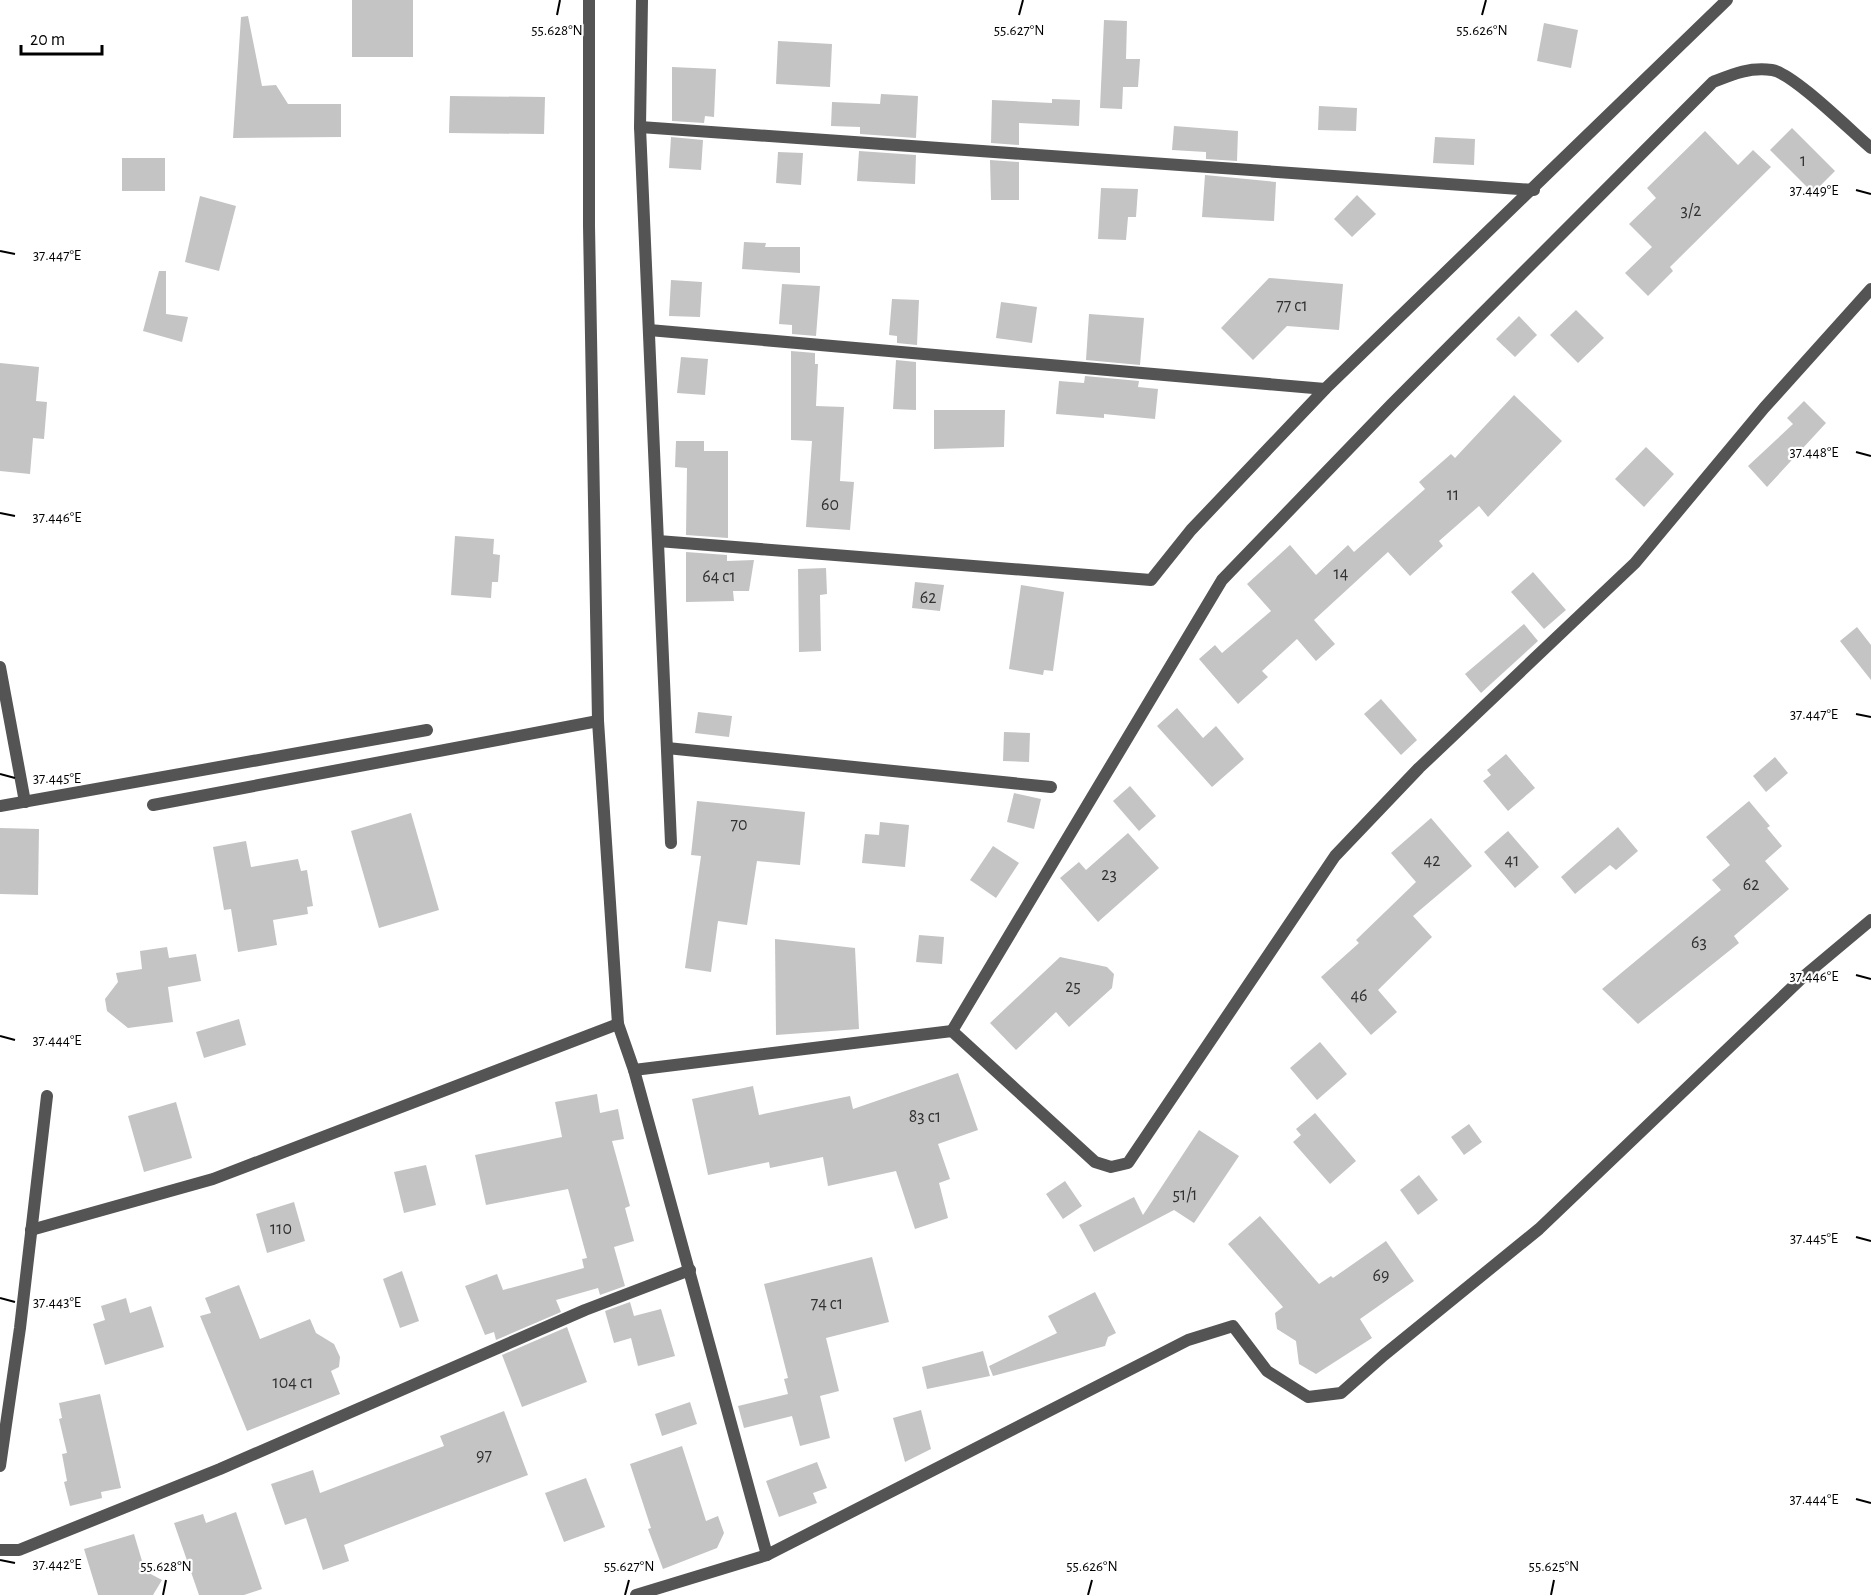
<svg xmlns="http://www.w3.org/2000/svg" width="1871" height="1595" viewBox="0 0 1871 1595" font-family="'Alegreya Sans',sans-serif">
	<rect width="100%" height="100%" fill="#fff"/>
	<g fill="#c4c4c4">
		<rect x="352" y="0" width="61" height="57"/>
		<polygon points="248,16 262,86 276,85 288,104 341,104 341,137 233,138 241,17"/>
		<polygon points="1104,20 1127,21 1126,59 1140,59 1138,87 1123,87 1122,109 1100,108"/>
		<polygon points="1544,23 1578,30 1571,68 1537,61"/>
		<polygon points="778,41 832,44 830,87 776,84"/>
		<polygon points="672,67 716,69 714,117 705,116 704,123 672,121"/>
		<polygon points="881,94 918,96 916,138 860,134 860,127 831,126 832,102 880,104"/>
		<polygon points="450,96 545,97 544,134 449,133"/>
		<polygon points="1052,99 1080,100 1079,126 1019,123 1019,145 991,143 992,100 1052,103"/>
		<polygon points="1319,106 1357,108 1356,131 1318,130"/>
		<polygon points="1174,126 1238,131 1237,161 1206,159 1206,152 1172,150"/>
		<polygon points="1792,128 1835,171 1813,193 1770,150"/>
		<polygon points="1705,131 1738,165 1753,150 1771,167 1670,267 1673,271 1648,296 1625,273 1652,247 1629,224 1656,198 1647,188"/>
		<polygon points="671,137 703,140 701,170 669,168"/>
		<polygon points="1435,137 1475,139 1474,165 1433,163"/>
		<polygon points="859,151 916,155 915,184 857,181"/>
		<polygon points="778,152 803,153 801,185 776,183"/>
		<rect x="122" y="158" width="43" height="33"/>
		<polygon points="990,160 1019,162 1019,200 991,200"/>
		<polygon points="1205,175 1276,182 1274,221 1202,217"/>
		<polygon points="1101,188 1138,189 1136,217 1128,217 1126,240 1098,239"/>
		<polygon points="1357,195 1376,214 1352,237 1334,219"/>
		<polygon points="200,196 236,206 219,271 185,262"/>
		<polygon points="744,242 766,243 765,247 800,247 800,273 742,269"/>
		<polygon points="159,271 166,271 166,314 188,317 182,342 143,331"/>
		<polygon points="1269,278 1343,284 1339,330 1287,326 1253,360 1221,328"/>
		<polygon points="671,280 702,282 700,317 669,316"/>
		<polygon points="782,284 820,286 816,336 792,334 792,325 779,324"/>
		<polygon points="892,299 919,300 917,345 897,343 897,336 889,335"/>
		<polygon points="1001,302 1037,307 1032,343 996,338"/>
		<polygon points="1576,310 1604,338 1578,363 1550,335"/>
		<polygon points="1089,314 1144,318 1140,365 1086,360"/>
		<polygon points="1519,316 1537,335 1515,357 1496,339"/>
		<polygon points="791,351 815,353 815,364 818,364 816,406 844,407 840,481 854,482 850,530 806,527 812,441 791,440"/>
		<polygon points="681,357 708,359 705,395 677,393"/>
		<polygon points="896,360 916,362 916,410 893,409"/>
		<polygon points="0,363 39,367 36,401 47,402 44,439 33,438 30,474 0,471"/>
		<polygon points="1085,376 1139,381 1138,387 1158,389 1155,419 1104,414 1104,418 1056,414 1059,381 1084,383"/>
		<polygon points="1514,395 1562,441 1488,517 1479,506 1439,541 1443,546 1410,576 1388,552 1314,620 1335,644 1316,661 1297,639 1262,671 1268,677 1238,704 1199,659 1215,645 1222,653 1271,611 1247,584 1290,545 1316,575 1348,545 1354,552 1425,489 1419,482 1451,454 1455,458"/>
		<polygon points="1804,401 1826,423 1767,487 1748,466 1793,424 1787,418"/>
		<polygon points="934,410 1005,410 1004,447 934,449"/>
		<polygon points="676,441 704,441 704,451 728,451 728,538 686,535 687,468 675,467"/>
		<polygon points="1646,447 1674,474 1644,507 1615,479"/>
		<polygon points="455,536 494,539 493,554 500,555 498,582 492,582 491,598 451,595"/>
		<polygon points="686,552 727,555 727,561 754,560 749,591 733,591 734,601 686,602"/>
		<polygon points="826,568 827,594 820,595 821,651 799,652 798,569"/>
		<polygon points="1533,572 1566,610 1544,629 1511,592"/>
		<polygon points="915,582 944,585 940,611 912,608"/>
		<polygon points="1021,585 1064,592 1053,671 1044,670 1043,675 1009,669"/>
		<polygon points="1524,624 1538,641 1481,693 1465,674"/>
		<polygon points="1857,627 1871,645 1871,680 1840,641"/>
		<polygon points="1381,699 1417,740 1401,755 1364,714"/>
		<polygon points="1177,708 1203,738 1216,726 1244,759 1212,787 1157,726"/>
		<polygon points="698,712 732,716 729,737 695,733"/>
		<polygon points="1004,732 1030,733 1029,762 1003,761"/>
		<polygon points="1506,754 1535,788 1508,811 1483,781 1491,775 1487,770"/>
		<polygon points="1775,757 1788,773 1766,792 1753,776"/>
		<polygon points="1130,786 1156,816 1139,831 1113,801"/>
		<polygon points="1014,793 1041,799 1034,829 1007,822"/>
		<polygon points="697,801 805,812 800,865 757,861 747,925 718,921 711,972 685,968 701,856 691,855"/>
		<polygon points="1749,801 1770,826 1767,828 1782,846 1765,861 1789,889 1734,936 1739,943 1638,1024 1602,989 1721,890 1712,880 1730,865 1706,837"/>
		<polygon points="411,813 439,910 379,928 351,831"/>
		<polygon points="1431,818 1472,866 1413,916 1432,937 1378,990 1397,1012 1371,1035 1321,977 1359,943 1356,940 1416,882 1391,853"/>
		<polygon points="880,822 909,825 905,867 862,863 865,834 879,835"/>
		<polygon points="1618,827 1638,851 1616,870 1610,865 1575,894 1561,877"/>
		<polygon points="0,828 39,829 38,895 0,894"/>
		<polygon points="1508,831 1539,867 1515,888 1484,852"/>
		<polygon points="1128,833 1159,868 1098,922 1060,878 1079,862 1086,870"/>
		<polygon points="246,841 251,867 298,859 301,871 307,870 313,906 307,907 308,914 273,920 277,945 238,952 231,909 224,910 213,847"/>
		<polygon points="993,846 1019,863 996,898 970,880"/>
		<polygon points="919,935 944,937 942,964 916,962"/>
		<polygon points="775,939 855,948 859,1029 776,1035"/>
		<polygon points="167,947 169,958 196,954 201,981 168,987 173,1022 128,1028 107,1011 105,999 118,982 116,973 142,969 140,951"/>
		<polygon points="1060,957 1107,967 1114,974 1112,988 1069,1027 1056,1012 1016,1050 990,1023"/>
		<polygon points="239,1019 246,1045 204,1058 196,1032"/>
		<polygon points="1320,1042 1347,1074 1317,1100 1290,1068"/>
		<polygon points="958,1073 978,1130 938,1144 950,1179 939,1183 948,1218 915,1229 896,1171 828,1186 823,1157 770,1168 769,1162 708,1175 692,1099 753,1086 759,1115 850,1096 853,1109"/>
		<polygon points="597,1094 600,1113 618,1109 624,1139 612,1141 630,1206 625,1208 634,1241 614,1247 625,1286 600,1295 598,1288 556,1300 561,1312 496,1340 494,1332 485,1335 465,1286 497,1274 503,1290 584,1268 582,1259 587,1258 568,1189 486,1205 475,1155 562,1137 555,1102"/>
		<polygon points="176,1102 192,1158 144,1172 128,1116"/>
		<polygon points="1315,1113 1356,1161 1330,1184 1293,1142 1301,1135 1296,1129"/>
		<polygon points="1469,1124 1482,1142 1464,1155 1451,1137"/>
		<polygon points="1199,1130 1239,1156 1194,1223 1174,1210 1094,1252 1079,1225 1134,1197 1143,1215"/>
		<polygon points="426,1165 436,1205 404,1213 394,1172"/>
		<polygon points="1419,1175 1438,1200 1418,1215 1400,1190"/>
		<polygon points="1065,1181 1082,1206 1063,1219 1046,1194"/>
		<polygon points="294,1202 305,1241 267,1253 256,1214"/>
		<polygon points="1260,1216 1319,1284 1331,1276 1333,1278 1386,1241 1414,1281 1360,1319 1372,1338 1316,1374 1299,1364 1296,1341 1277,1329 1275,1313 1283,1307 1228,1244"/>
		<polygon points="872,1257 889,1322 826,1338 839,1391 820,1396 830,1438 800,1446 792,1416 744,1428 738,1406 788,1394 784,1379 788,1378 764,1284"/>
		<polygon points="402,1271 419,1321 400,1328 383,1279"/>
		<polygon points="239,1285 260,1339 310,1319 316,1333 334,1344 340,1357 339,1367 331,1371 340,1394 247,1431 200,1316 211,1313 205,1298"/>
		<polygon points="1095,1292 1116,1333 1108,1337 1105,1346 993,1376 989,1366 1057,1333 1048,1316"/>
		<polygon points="126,1298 130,1313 151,1306 164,1347 105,1365 93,1324 105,1320 101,1306"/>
		<polygon points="630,1302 634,1316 661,1309 675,1356 638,1366 631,1338 614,1343 605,1311"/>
		<polygon points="567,1327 587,1382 522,1407 502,1355"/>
		<polygon points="983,1351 990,1376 927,1389 922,1367"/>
		<polygon points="100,1394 121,1488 101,1492 102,1498 70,1506 64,1482 67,1481 62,1454 67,1453 59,1419 62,1418 59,1403"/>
		<polygon points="690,1402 697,1424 662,1436 655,1414"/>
		<polygon points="921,1410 931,1449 905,1462 893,1418"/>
		<polygon points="504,1411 528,1475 344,1545 349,1561 323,1570 306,1518 285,1525 271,1484 313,1470 320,1493 444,1446 440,1436"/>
		<polygon points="682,1446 706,1521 718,1516 724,1533 717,1548 663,1569 648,1529 651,1528 630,1464"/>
		<polygon points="817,1462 827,1488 813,1493 817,1503 779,1517 766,1481"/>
		<polygon points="586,1478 605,1527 564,1542 545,1493"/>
		<polygon points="236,1512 262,1589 244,1595 199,1595 174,1523 203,1514 206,1523"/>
		<polygon points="134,1534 145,1571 162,1580 153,1595 98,1595 84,1549"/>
	</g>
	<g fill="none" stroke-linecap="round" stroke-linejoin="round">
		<g stroke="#545454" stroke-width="12">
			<polyline points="589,0 589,226 598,721 618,1024 634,1070 767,1555"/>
			<polyline points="642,0 640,127 671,843"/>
			<polyline points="640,127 1534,190"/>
			<polyline points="649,330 1325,389"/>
			<polyline points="658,541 1151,580 1191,530 1325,389 1727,0"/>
			<polyline points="0,667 25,802"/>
			<polyline points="667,748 1051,787"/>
			<polyline points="153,805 598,721"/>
			<polyline points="0,806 427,730"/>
			<path d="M952,1031l270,-451 169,-175 322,-323c20,-8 36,-15 59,-12 21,3 80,62 99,78"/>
			<polyline points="634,1070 952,1031 1095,1162 1111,1167 1128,1163 1335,856 1419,768 1635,563 1764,408 1871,289"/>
			<polyline points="31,1230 213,1179 618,1024"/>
			<polyline points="0,1466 20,1328 47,1096"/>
			<polyline points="0,1550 19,1550 220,1469 585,1310 690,1270"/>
			<polyline points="636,1595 767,1555 1188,1340 1233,1326 1267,1371 1308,1397 1341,1393 1384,1355 1539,1229 1803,977 1871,920"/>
		</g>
	</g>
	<path fill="none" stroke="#000" stroke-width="2" d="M557,15l3,-15M1019,15l4,-15M1482,15l4,-15M1856,190l15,4M0,251l15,3M1856,452l15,4M0,513l15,3M1856,714l15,3M0,774l15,4M1856,975l15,4M0,1036l15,4M1856,1237l15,4M0,1298l15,4M1856,1499l15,4M0,1560l15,3M163,1595l3,-15M625,1595l4,-15M1088,1595l4,-15M1551,1595l3,-15"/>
	<g text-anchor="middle" stroke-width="4.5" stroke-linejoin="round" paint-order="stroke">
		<g font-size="18" fill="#313131">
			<text x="1803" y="166">1</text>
			<text x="1691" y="216">3/2</text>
			<text x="1292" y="311">77 с1</text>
			<text x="1453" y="500">11</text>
			<text x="830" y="510">60</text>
			<text x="1341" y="579">14</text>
			<text x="719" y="582">64 с1</text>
			<text x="928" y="603">62</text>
			<text x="739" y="830">70</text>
			<text x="1432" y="866">42</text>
			<text x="1512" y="866">41</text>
			<text x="1109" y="880">23</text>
			<text x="1751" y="890">62</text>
			<text x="1699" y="948">63</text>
			<text x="1073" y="992">25</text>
			<text x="1359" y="1001">46</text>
			<text x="925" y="1122">83 с1</text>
			<text x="1185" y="1200">51/1</text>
			<text x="281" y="1234">110</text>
			<text x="1381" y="1281">69</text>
			<text x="827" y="1309">74 с1</text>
			<text x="293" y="1388">104 с1</text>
			<text x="484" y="1461">97</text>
		</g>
	</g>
	<g font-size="15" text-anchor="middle" fill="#000" stroke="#fff" stroke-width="4.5" stroke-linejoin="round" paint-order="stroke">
		<text x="557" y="35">55.628°N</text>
		<text x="1019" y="35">55.627°N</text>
		<text x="1482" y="35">55.626°N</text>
		<text x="1814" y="195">37.449°E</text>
		<text x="57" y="260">37.447°E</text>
		<text x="1814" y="457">37.448°E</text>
		<text x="57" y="522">37.446°E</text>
		<text x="1814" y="719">37.447°E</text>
		<text x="57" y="783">37.445°E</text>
		<text x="1814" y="981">37.446°E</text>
		<text x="57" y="1045">37.444°E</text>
		<text x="1814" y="1243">37.445°E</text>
		<text x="57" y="1307">37.443°E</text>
		<text x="1814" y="1504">37.444°E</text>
		<text x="57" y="1569">37.442°E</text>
		<text x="166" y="1571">55.628°N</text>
		<text x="629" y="1571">55.627°N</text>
		<text x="1092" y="1571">55.626°N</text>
		<text x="1554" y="1571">55.625°N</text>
	</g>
	<path d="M21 45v9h81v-9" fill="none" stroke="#000000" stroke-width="3"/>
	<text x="30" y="45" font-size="18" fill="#000000" stroke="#ffffff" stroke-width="4.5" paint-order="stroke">20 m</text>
</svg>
